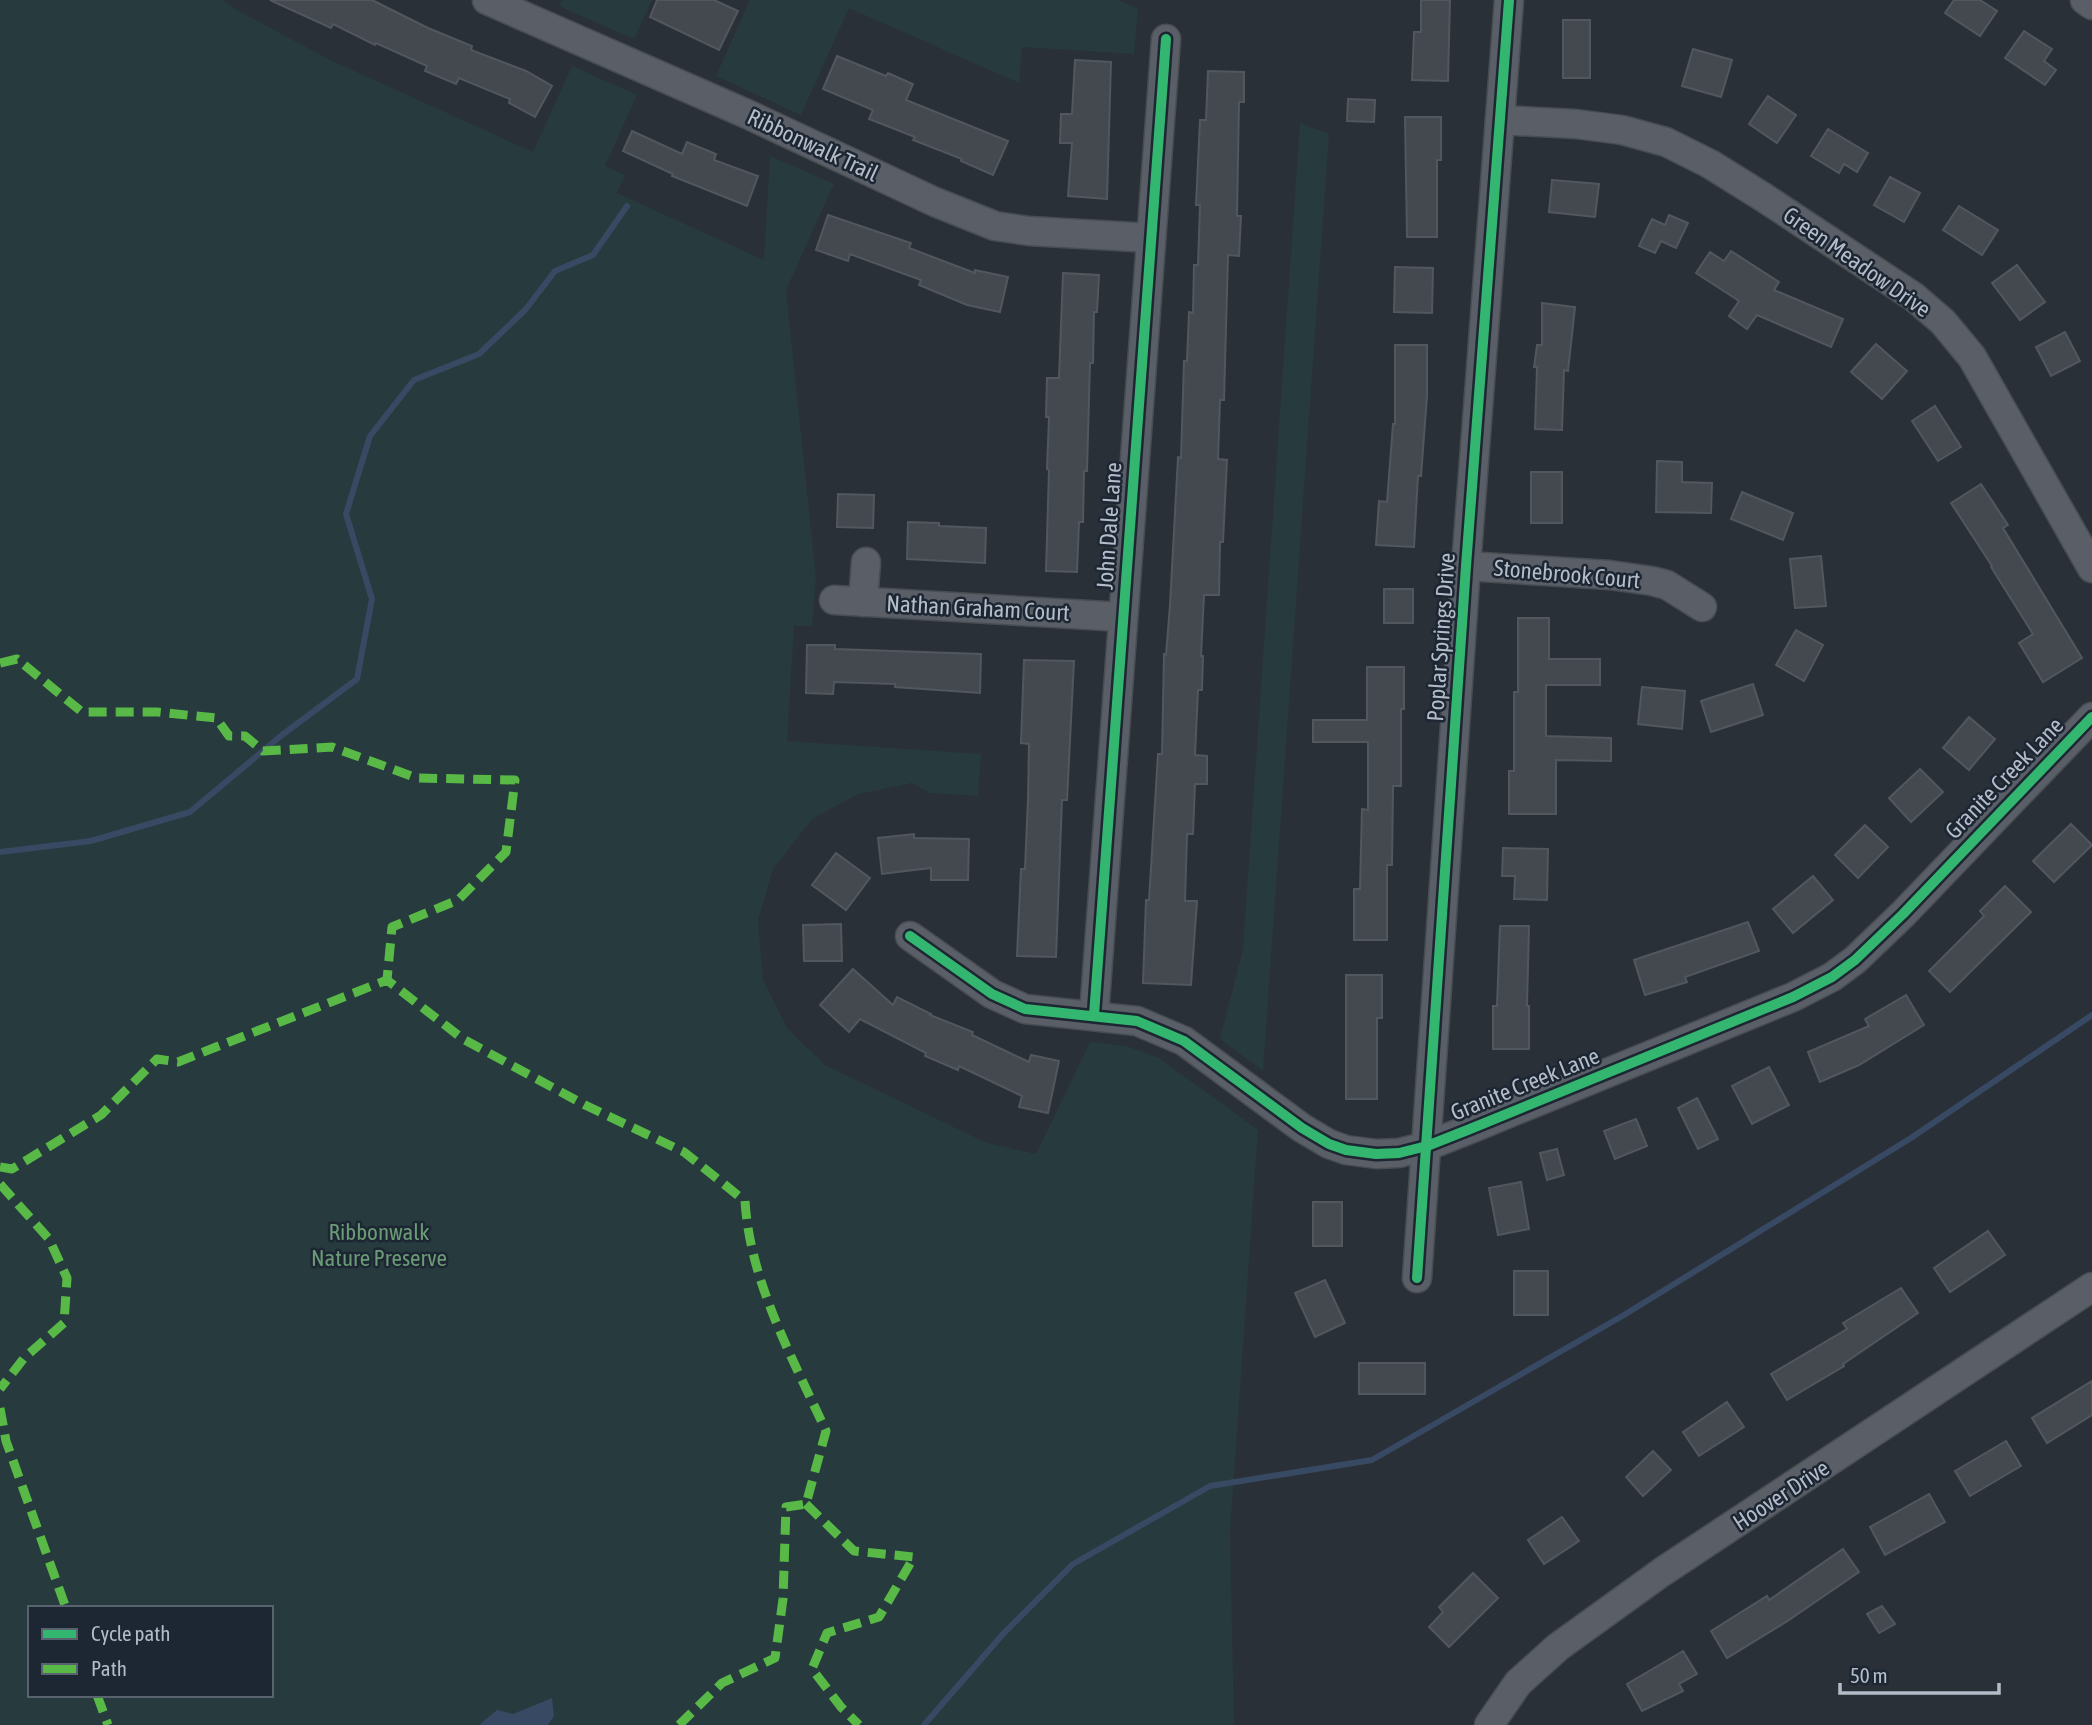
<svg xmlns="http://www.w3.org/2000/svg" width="2092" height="1725" viewBox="0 0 2092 1725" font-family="'Asap Condensed',sans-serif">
	<rect width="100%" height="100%" fill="#2a3038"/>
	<g fill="#273a3e" fill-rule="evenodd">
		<path d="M0,0h223l16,11 89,48 205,93 39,-86 65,29 -32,71 20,9 -8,18 147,67 6,-104 64,28 -48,106 30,288 -4,48h-18l-7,115 194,13 -3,42 -48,-3 -18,-10 -54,11 -46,25 -39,50 -15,51 5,60 24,48 38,37 162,78 49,11 54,-112 36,4 33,12 99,72 -28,402 4,193h-1234zM30,1608h241v87h-241z"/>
		<polygon points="562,0 652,0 634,39 559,6"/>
		<polygon points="750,0 1119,0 1138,9 1134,54 1022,47 1019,83 849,8 801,115 716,76"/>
		<polygon points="1300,123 1329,134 1263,1071 1220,1039 1243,949"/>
	</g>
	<polygon fill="#384963" points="552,1698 554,1716 548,1725 479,1725 497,1710 513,1714"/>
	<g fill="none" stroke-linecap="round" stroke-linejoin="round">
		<g stroke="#384963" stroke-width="6">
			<polyline points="0,852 91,841 190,812 282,735 357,679 372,599 346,514 370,436 414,380 479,354 526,309 555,271 593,255 627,206"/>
			<polyline points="924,1725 1003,1634 1073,1564 1210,1486 1372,1460 1624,1315 1911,1138 2092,1015"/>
		</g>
	</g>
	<g fill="#444950" stroke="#52575f" stroke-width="2">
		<polygon points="270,0 372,0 428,28 472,46 471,50 526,71 552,86 535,117 509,103 510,99 459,78 456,84 425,71 427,66 376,43 375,45 333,24 331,28"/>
		<polygon points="657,0 714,0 738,11 719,50 650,17"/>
		<polygon points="1421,0 1450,0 1448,81 1412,80 1414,32 1421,32"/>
		<polygon points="1954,0 1980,0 1997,11 1980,36 1945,13"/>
		<rect x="1563" y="20" width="27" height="58"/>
		<polygon points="2024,31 2052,49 2044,61 2056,70 2045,85 2005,58"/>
		<polygon points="1693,49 1732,60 1721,97 1682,86"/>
		<polygon points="837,56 886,76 888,73 913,84 906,100 1008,141 993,175 961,161 962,159 913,140 915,137 869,119 873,110 823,89"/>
		<polygon points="1075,60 1111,62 1107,199 1068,196 1072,143 1060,143 1061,114 1072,114"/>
		<polygon points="1208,71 1244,72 1244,102 1239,102 1237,216 1241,216 1239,256 1228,255 1224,400 1220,400 1218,459 1227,460 1223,542 1220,542 1219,595 1204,595 1201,656 1203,656 1202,690 1198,690 1195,755 1207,756 1207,784 1195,784 1193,834 1187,834 1185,901 1197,901 1191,985 1143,983 1146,900 1149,900 1158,754 1162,754 1164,654 1166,655 1170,605 1178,457 1181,458 1184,361 1187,361 1189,312 1193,313 1194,265 1198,265 1200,205 1196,205 1200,120 1206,120"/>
		<polygon points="1768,96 1796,115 1777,143 1749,124"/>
		<polygon points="1348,99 1375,100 1374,122 1347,121"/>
		<polygon points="1405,117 1441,117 1441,160 1437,160 1437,237 1407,237"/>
		<polygon points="1828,129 1868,153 1857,172 1844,164 1839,173 1811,156"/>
		<polygon points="632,131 682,154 687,142 716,154 714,160 758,176 747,206 672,176 673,174 623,151"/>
		<polygon points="1890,177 1920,193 1904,222 1874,205"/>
		<polygon points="1552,180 1599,184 1595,217 1549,212"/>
		<polygon points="1959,206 1998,230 1982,255 1943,230"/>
		<polygon points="828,215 911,243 909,248 975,273 975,270 1008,277 1000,312 967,305 919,285 921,280 850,254 848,261 816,250"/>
		<polygon points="1669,215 1688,223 1676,248 1661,241 1655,253 1639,246 1652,219 1665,225"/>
		<polygon points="1731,251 1779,282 1774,290 1843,319 1831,347 1757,315 1747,329 1729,316 1739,301 1696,273 1710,252 1724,261"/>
		<polygon points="2017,265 2045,302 2020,320 1992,283"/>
		<polygon points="1395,267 1433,268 1432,313 1394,312"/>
		<polygon points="1063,273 1099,275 1097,312 1094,312 1093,363 1090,363 1087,471 1084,471 1083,522 1079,522 1077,572 1046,571 1049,470 1047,469 1049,417 1046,417 1047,378 1059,378"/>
		<polygon points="1542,303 1575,307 1568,371 1564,370 1562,430 1535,429 1537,367 1534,367 1537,345 1542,345"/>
		<polygon points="2065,332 2080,361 2051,376 2036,347"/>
		<polygon points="1876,344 1907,371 1882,399 1851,372"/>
		<polygon points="1395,345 1427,345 1427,396 1421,476 1418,476 1414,547 1376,545 1379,501 1387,502 1393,424 1395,424"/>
		<polygon points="1935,406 1961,447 1938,461 1912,421"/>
		<polygon points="1657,461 1682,462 1682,482 1712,483 1711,513 1656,512"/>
		<rect x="1531" y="472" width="31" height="51"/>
		<polygon points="1981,484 2008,525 2003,528 2082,658 2043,682 2019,643 2033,634 1991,567 1992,566 1951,503"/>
		<polygon points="1742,492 1793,513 1783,540 1731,519"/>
		<polygon points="838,494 874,495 873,528 837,527"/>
		<polygon points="908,522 939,523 939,526 986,528 985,563 907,559"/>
		<polygon points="1821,556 1826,606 1795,608 1790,559"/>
		<rect x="1384" y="589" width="29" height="34"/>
		<polygon points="1518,618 1549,618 1549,659 1600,659 1600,685 1546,685 1546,736 1611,738 1611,761 1556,760 1556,814 1509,814 1509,771 1514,771 1514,692 1518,692"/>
		<polygon points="1796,630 1823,645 1804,681 1776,665"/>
		<polygon points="807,645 835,645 835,649 981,654 980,693 895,687 895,684 834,682 833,694 806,693"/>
		<polygon points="1024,660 1074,661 1067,800 1062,800 1056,957 1017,956 1021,869 1025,869 1028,799 1029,744 1021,743"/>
		<polygon points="1367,667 1404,667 1404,709 1401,709 1401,786 1393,786 1392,865 1387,865 1387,940 1354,940 1354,889 1360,889 1362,809 1368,810 1368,742 1313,742 1313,720 1367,720"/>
		<polygon points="1753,684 1763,715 1711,732 1701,701"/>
		<polygon points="1642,687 1685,691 1682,729 1638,724"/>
		<polygon points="1969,717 1995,739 1969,770 1943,748"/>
		<polygon points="1920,769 1943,792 1911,822 1889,798"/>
		<polygon points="2071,824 2092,845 2054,882 2033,861"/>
		<polygon points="1865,825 1888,847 1858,878 1835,855"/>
		<polygon points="914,834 914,838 969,839 968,880 931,880 931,868 882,874 878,838"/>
		<polygon points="1503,848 1548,849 1547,900 1514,899 1515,876 1502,876"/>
		<polygon points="836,853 870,878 846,910 812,885"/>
		<polygon points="1813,876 1833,900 1793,933 1773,909"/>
		<polygon points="2005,886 2031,912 1950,992 1929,971 1984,916 1980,911"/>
		<polygon points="1748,922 1759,951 1685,977 1687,982 1645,995 1634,960"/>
		<polygon points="841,924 842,961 804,961 803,925"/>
		<polygon points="1500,926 1529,926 1527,1006 1529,1006 1529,1049 1493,1049 1493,1006 1497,1006"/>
		<polygon points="853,969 893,1005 897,997 931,1014 930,1015 973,1032 972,1035 1029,1062 1031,1055 1059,1061 1048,1113 1019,1107 1022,1096 959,1066 958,1070 925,1056 926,1053 860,1019 849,1032 820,1005"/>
		<polygon points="1346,975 1382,975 1382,1018 1377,1018 1377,1099 1346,1099"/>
		<polygon points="1906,995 1924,1025 1859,1065 1820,1082 1808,1052 1869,1026 1865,1019"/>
		<polygon points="1769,1067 1789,1105 1752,1124 1732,1086"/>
		<polygon points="1697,1098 1718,1139 1698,1149 1678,1108"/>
		<polygon points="1636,1119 1647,1146 1615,1159 1604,1131"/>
		<polygon points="1557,1149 1564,1175 1547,1180 1540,1153"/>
		<polygon points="1521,1182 1529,1229 1498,1235 1489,1188"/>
		<rect x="1313" y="1202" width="29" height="44"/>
		<polygon points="1988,1231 2005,1255 1950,1292 1934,1268"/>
		<rect x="1514" y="1271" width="34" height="44"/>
		<polygon points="1325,1280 1345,1323 1315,1337 1295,1293"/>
		<polygon points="1901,1288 1918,1313 1843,1364 1844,1366 1787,1400 1771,1374 1847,1329 1843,1323"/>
		<rect x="1359" y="1363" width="66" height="31"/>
		<polygon points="2092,1381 2092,1415 2047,1443 2032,1418"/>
		<polygon points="1727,1402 1744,1427 1699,1456 1683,1432"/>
		<polygon points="2006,1441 2021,1466 1970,1496 1955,1471"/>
		<polygon points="1653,1451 1671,1470 1643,1496 1626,1477"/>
		<polygon points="1929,1494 1945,1522 1885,1555 1870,1527"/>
		<polygon points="1562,1517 1579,1541 1544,1564 1528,1540"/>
		<polygon points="1843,1549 1859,1572 1786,1622 1727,1658 1711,1631 1767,1596 1769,1600"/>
		<polygon points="1473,1573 1498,1598 1449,1647 1429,1627 1443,1612 1439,1607"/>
		<polygon points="1882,1606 1895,1624 1879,1633 1867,1614"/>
		<polygon points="1683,1651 1697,1674 1679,1684 1683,1691 1642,1711 1627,1684"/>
	</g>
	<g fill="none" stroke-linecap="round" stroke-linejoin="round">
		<defs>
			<g id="minor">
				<polyline points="487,0 747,114 935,202 995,226 1029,231 1151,238"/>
				<polyline points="2085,0 2092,5"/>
				<polyline points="1500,120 1576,124 1622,130 1666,142 1710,164 1763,197 1914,297 1943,322 1972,357 2092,568"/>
				<polyline points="1466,566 1610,575 1652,581 1667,585 1702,607"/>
				<polyline points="834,600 1123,617"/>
				<polyline points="863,602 866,562"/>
				<polyline points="910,936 992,994 1025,1009 1137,1021 1184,1041 1302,1128 1329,1144 1346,1150 1376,1154 1399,1153 1427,1146 1470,1129 1793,997 1832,977 1855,960 1903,914 2092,717"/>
				<polyline points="1094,1015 1166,39"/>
				<polyline points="1417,1278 1466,566 1509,0"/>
				<polyline points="1489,1725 1518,1683 1558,1647 1662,1572 2092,1287"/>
			</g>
		</defs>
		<use href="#minor" stroke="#484c53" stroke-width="31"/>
		<use href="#minor" stroke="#5a5e66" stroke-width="28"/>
		<g stroke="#58b947" stroke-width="9" stroke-dasharray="18 9" stroke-linecap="butt">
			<polyline points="0,663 17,659 82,712 157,712 216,718 229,736 245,736 263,751 332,747 417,778 515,780 506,852 458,900 392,927 387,980"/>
			<path d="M0,1167l12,2 89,-54 56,-56 21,3 209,-82 76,59 122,66 99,47 61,49c5,81 48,158 81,230l-20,73 -20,3 -3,92 -8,59 -53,25 -43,42"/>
			<polyline points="0,1184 49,1239 67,1278 64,1323 24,1358 0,1389"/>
			<polyline points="0,1408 6,1441 66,1608"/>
			<polyline points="806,1504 854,1551 914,1557 879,1617 827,1633 812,1669 841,1707 859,1725"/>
			<polyline points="97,1695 108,1725"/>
		</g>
		<defs>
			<g id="cycleway">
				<polyline points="910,936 992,994 1025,1009 1137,1021 1184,1041 1302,1128 1329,1144 1346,1150 1376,1154 1399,1153 1427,1146 1470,1129 1793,997 1832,977 1855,960 1903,914 2092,717"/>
				<polyline points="1094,1015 1166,39"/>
				<polyline points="1417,1278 1466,566 1509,0"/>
			</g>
		</defs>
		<use href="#cycleway" stroke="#1d2633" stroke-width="15"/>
		<use href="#cycleway" stroke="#33b770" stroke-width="10"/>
	</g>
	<g text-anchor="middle" stroke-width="5" stroke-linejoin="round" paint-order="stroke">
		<g font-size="23" fill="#b4bcc9" stroke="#1d2633">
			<text transform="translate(813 145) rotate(25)" y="8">Ribbonwalk Trail</text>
			<text transform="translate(1857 262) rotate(35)" y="8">Green Meadow Drive</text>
			<text transform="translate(1109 526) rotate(-86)" y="8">John Dale Lane</text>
			<text transform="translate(1567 574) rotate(5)" y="8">Stonebrook Court</text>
			<text transform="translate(978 608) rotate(3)" y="8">Nathan Graham Court</text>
			<text transform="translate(1441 637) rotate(-86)" y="8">Poplar Springs Drive</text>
			<text transform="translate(2004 778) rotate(-46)" y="8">Granite Creek Lane</text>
			<text transform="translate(1525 1084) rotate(-22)" y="8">Granite Creek Lane</text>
			<text transform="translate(1781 1495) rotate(-33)" y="8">Hoover Drive</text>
		</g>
		<g font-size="23" fill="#6b9a76" stroke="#1d2633">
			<text x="379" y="1240">Ribbonwalk<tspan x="379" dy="26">Nature Preserve</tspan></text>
		</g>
	</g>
	<rect x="28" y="1606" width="245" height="91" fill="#1d2633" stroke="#59626f" stroke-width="2"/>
	<rect x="42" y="1629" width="35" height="10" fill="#33b770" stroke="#59626f" stroke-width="2"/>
	<text x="91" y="1641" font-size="21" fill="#b4bcc9">Cycle path</text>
	<rect x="42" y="1664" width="35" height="10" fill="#58b947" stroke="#59626f" stroke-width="2"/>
	<text x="91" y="1676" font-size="21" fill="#b4bcc9">Path</text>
	<path d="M1840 1683v10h159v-10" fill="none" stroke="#b4bcc9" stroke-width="3.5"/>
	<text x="1850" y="1683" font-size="21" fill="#b4bcc9" stroke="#1d2633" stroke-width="5" paint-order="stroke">50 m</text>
</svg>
